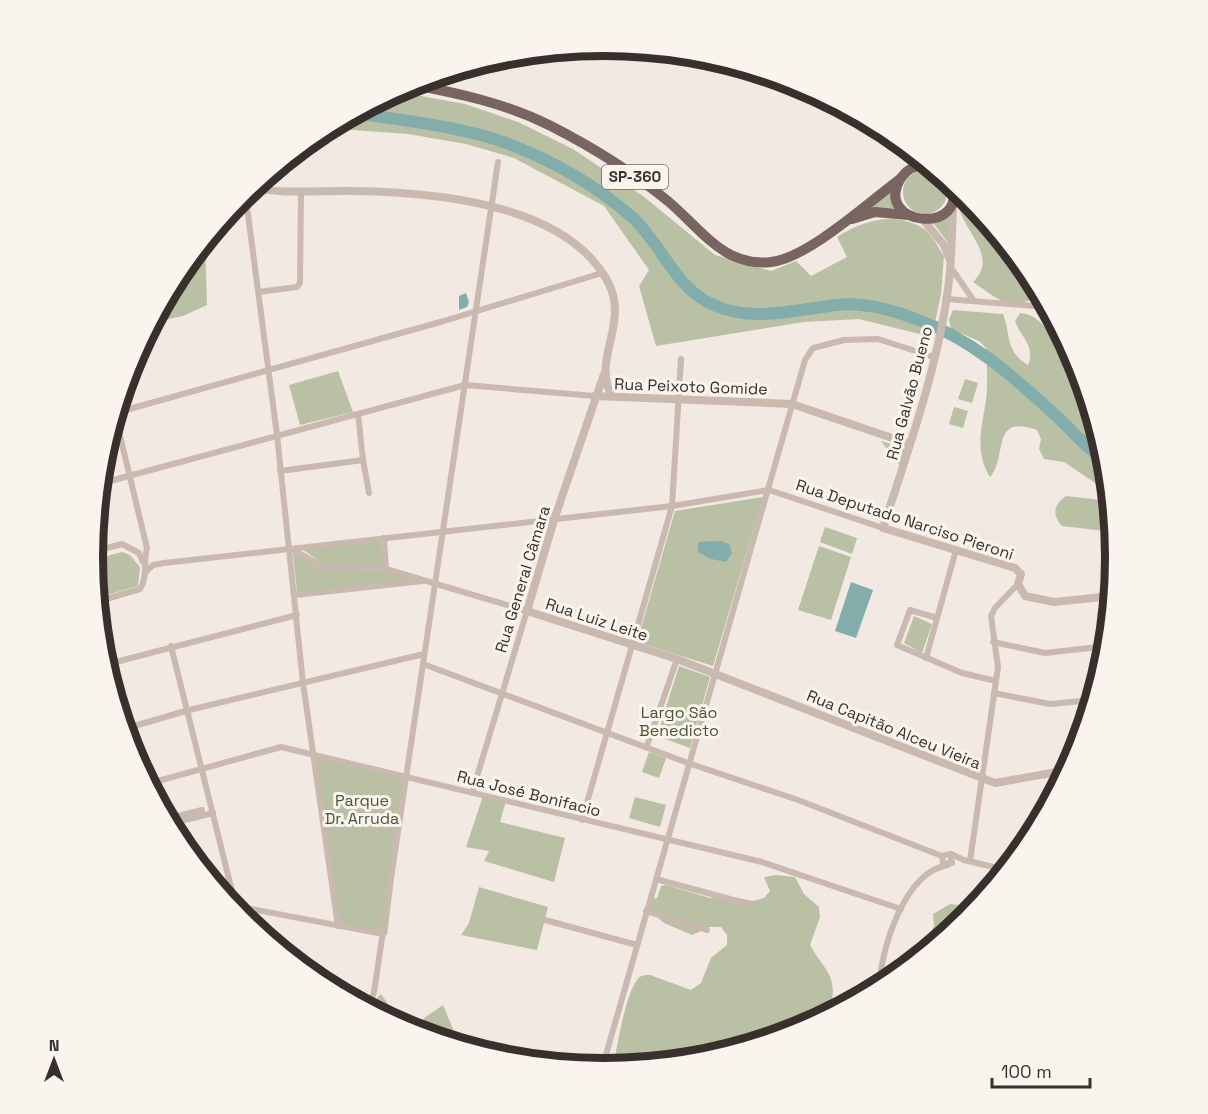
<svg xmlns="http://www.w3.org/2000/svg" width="1208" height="1114" viewBox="0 0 1208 1114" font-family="'Space Grotesk',sans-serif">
	<rect width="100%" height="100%" fill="#f2e9e2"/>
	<g fill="#b9c0a3">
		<path d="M394,91l71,13 53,18 55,27 70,47 72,59 56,16 25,-10 15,15 36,-19 -10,-20c25,-16 55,-26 84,-10 10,5 17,20 23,29l-3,38 -9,43 -73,-18 -55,3 -148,24 -17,-60 10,-16 -45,-64 -90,-48 -48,-14 -58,-10 -82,-6z"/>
		<circle cx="925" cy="192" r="22"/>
		<polygon points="892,188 897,208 867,209"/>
		<path d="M959,189l71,84 14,25c-42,8 -36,8 -71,-16 26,-25 -8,-49 -14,-74 -2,-6 -1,-13 0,-19z"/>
		<polygon points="949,216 949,244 934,224"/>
		<polygon points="205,240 207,305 183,316 151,323 178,272"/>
		<path d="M953,310l50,4c8,21 2,37 25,51 8,-19 -7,-27 -13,-44l5,-8c25,2 33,28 44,48 5,10 12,13 18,20 12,13 26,92 28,112l-46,-31 -20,-3 -5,-10 2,-10 -4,-9c-47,-17 -29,27 -47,47 -16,-26 -8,-50 -4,-77 2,-16 1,-35 0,-52l-7,-7 -28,-12 -2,-10z"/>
		<polygon points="338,371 353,412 300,425 289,385"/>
		<polygon points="965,379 978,383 972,403 958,399"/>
		<polygon points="954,407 968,411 963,428 949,424"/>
		<polygon points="881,441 907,449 901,467"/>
		<path d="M1066,496l44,5 4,31 -52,-6c-10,-11 -9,-21 4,-30z"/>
		<polygon points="763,497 713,666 637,642 675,511"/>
		<polygon points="825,527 857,538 852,554 820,542"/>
		<polygon points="381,541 384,568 326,566 302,549"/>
		<polygon points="819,546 851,557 831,620 798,610"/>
		<polygon points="122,552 130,555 140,567 138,586 96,598 92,560"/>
		<polygon points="293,553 326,570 385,571 418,580 297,593"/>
		<polygon points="914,616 932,624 922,653 904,643"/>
		<polygon points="679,666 710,677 690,748 657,736"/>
		<polygon points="649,752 666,758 659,778 642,772"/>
		<polygon points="314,757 406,777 387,935 339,925"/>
		<polygon points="483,796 506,801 500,822 565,838 554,882 484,861 489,851 466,847"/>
		<polygon points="635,797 666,805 660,827 629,818"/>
		<path d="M776,875l19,2 9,17 15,13 1,10 -10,28c15,27 29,30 20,65l2,3 -32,17 -96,29 -91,9c4,-21 12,-72 24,-88 3,-5 8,-5 13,-5l41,15 10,-7 10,-25 16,-13v-10l-6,-8h-11l-18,8 -28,-12 -15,-13 1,-11 7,-1 4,-12 5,-1 44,13 23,-1 20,4 11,-3 6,-7 -6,-14z"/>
		<polygon points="479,887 548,907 537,950 461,935 469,923"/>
		<polygon points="950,904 976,907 966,919 916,960 934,926 933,914"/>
		<polygon points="381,994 397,1017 398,1024 357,1002 376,999"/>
		<polygon points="443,1005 460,1046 419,1033 424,1018"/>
	</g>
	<g fill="#83adab">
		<polygon points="466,293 469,302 467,307 459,310 459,296"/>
		<polygon points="721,541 729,544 732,553 726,562 711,559 698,552 698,542"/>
		<polygon points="851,582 873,590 856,638 835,631"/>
	</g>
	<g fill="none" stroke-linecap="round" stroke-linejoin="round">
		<path stroke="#83adab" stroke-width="12" d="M354,113c47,7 111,14 155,31 44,17 89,43 124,74 26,24 40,63 71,82 42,25 88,10 133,5 26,-3 55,5 79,14 54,19 96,56 137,94 18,16 34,36 54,49"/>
		<g stroke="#cab9af" stroke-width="6">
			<polyline points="245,192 277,435 303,683 338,926"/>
			<polyline points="950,266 974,301"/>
			<polyline points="258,292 297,287 300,283 301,191"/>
			<polyline points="946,299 1048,307"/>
			<polyline points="115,413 444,321 602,273"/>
			<polyline points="363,460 369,493"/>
			<polyline points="280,471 363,460 358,414"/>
			<polyline points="99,484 465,385 595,396"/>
			<polyline points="384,538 386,569"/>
			<polyline points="290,548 326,568 386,569 527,611 472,793"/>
			<polyline points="92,552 122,544 139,553 143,562"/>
			<polyline points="145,573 153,565 164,563 672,506 769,490 883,528"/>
			<polyline points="295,595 423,581"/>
			<path d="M96,602l44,-13c8,-12 3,-27 7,-41l-32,-133"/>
			<polyline points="937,618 910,610 897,645 962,673 996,681"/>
			<polyline points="993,642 1045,653 1107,646"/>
			<polyline points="171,646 238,915"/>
			<polyline points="926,658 956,550"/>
			<polyline points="423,664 688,763 798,800 942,856 950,854 952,863 943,864 942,856"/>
			<polyline points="104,665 297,615"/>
			<polyline points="994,693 1050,704 1093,700"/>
			<polyline points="124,729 189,710 424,654"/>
			<polyline points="647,746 677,659"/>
			<polyline points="147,784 281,747 762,862 901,909"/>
			<polyline points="166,819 202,810"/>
			<polyline points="582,820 672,506 681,359"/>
			<polyline points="178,822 185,849"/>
			<polyline points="169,824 213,813"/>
			<polyline points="951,854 964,860 1006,870"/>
			<polyline points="970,861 998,667 991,616 995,608 1018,584"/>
			<polyline points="656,879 752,905"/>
			<polyline points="230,905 383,934"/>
			<polyline points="646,911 707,930"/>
			<polyline points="545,920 637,945"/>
			<path d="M879,988c2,-39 25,-116 69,-123"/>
			<polyline points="338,992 366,1000 372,998 374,992 498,162"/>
			<polyline points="586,1067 603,1065 805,360 813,348 844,340 878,339 934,357"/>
		</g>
		<g stroke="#cab9af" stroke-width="8">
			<path d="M252,187c31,8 67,3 100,4 80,1 213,11 256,91 22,41 -17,78 4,114"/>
			<path d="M953,203c-1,26 -1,52 -4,78 -10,84 -40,166 -66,247l132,40 6,6 -3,10 7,12 29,6 58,-6"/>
			<polyline points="924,221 944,245 949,258"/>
			<polyline points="604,374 554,520 527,611 677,659 995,783 1068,770"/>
			<polyline points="595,396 792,404 910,444"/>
		</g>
		<g stroke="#79655f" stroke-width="10">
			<path d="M408,84c50,9 97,19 143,42 41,21 83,47 118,76 20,17 39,41 62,53 13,6 26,9 40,7 37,-4 98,-60 129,-83"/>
			<path d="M930,165c-11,-1 -22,3 -29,13 -30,48 70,59 50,4"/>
			<polyline points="852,219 875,212 908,215"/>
		</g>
	</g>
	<g text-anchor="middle" stroke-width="6" stroke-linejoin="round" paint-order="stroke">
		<rect fill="#faf4ef" stroke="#736a66" stroke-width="1.5" x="602" y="165" width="66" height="24" rx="4.5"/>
		<g font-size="15" font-weight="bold" fill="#392f2c">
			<text x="635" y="182">SP-360</text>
		</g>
		<g font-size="16" fill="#392f2c" stroke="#faf4ef">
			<text transform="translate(691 386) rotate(2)" y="6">Rua Peixoto Gomide</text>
			<text transform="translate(909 393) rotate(-75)" y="6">Rua Galvão Bueno</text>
			<text transform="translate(905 519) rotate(18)" y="6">Rua Deputado Narciso Pieroni</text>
			<text transform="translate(522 579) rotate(-73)" y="6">Rua General Câmara</text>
			<text transform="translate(597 619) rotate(18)" y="6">Rua Luiz Leite</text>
			<text transform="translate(894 729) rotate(22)" y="6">Rua Capitão Alceu Vieira</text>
			<text transform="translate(529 793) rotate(14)" y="6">Rua José Bonifacio</text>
		</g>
		<g font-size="16" fill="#4b5532" stroke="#faf4ef">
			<text x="679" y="718">Largo São<tspan x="679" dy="18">Benedicto</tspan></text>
			<text x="362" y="806">Parque<tspan x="362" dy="18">Dr. Arruda</tspan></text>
		</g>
	</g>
	<path d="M0 0H1208V1114H0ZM103 557a501 501 0 1 1 1002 0a501 501 0 1 1-1002 0Z" fill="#faf4ef" fill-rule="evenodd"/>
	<path fill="none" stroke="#392f2c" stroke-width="8" d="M103 557a501 501 0 1 1 1002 0a501 501 0 1 1-1002 0Z"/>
	<g transform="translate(54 1060)" stroke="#faf4ef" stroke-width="4.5" paint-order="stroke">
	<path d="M0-4.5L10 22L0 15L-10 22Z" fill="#392f2c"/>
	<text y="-9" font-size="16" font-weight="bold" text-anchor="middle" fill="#392f2c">N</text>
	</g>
	<path d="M992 1078v9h98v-9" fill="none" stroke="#392f2c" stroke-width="3"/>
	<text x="1001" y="1078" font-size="18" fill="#392f2c" stroke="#faf4ef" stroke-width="4.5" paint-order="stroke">100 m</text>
</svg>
